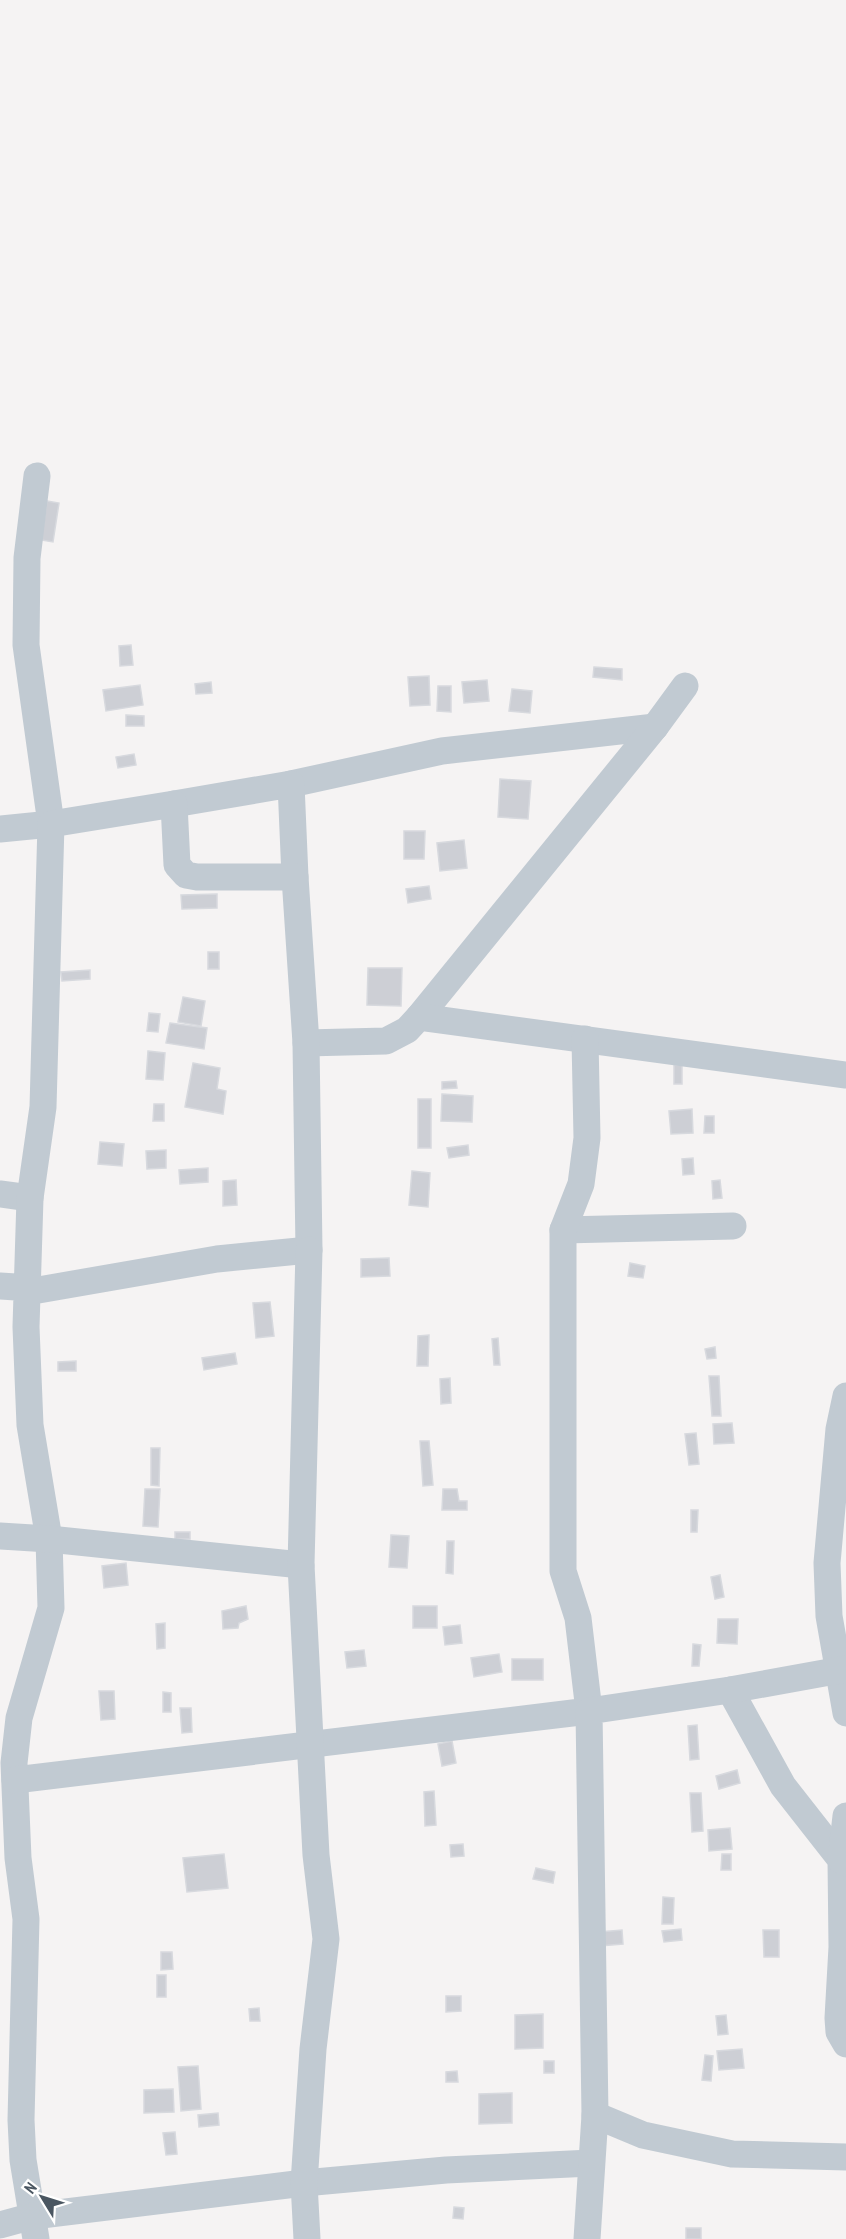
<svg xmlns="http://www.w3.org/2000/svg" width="846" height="2239" viewBox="0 0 846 2239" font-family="'PT Sans Narrow',sans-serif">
	<rect width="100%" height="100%" fill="#f5f3f3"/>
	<g fill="#cdcfd5" stroke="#d7d9de" stroke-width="1.5">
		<polygon points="47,501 59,503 53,542 41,540"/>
		<polygon points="131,645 133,665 120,666 119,646"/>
		<polygon points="594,667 622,669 622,680 593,677"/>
		<polygon points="429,676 430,705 410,706 408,677"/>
		<polygon points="487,680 489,701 464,703 462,682"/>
		<polygon points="211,682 212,693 196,694 195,684"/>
		<polygon points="140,685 143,705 106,711 103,690"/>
		<polygon points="438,686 451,686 451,712 437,711"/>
		<polygon points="512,689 532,691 530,713 509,711"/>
		<polygon points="126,715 144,716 144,726 126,726"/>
		<polygon points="134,754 136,765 118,768 116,757"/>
		<polygon points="500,779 531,781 528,819 498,817"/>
		<polygon points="404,831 425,831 424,859 404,859"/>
		<polygon points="464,840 467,868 440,871 437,843"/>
		<polygon points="429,886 431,899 408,903 406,889"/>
		<polygon points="217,894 217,908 182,909 181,895"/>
		<rect x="208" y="952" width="11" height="17"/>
		<polygon points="368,968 402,968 401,1006 367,1005"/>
		<polygon points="90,970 90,979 62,981 61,972"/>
		<polygon points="183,997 205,1001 201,1026 178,1022"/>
		<polygon points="149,1013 160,1014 158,1032 147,1031"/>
		<polygon points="170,1023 207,1028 204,1049 166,1043"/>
		<polygon points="148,1051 165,1053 163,1080 146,1079"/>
		<polygon points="193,1063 220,1068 217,1089 226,1091 223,1114 185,1107"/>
		<rect x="674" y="1065" width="8" height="19"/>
		<polygon points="456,1081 457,1088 442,1089 442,1082"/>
		<polygon points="442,1094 473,1096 472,1122 441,1121"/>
		<rect x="418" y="1099" width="13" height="49"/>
		<polygon points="154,1104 164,1104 164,1121 153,1121"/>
		<polygon points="692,1109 693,1133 671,1134 669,1111"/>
		<polygon points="705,1116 714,1116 714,1133 704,1133"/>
		<polygon points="100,1142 124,1144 122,1166 98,1164"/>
		<polygon points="468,1145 469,1155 449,1158 447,1148"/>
		<polygon points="166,1150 166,1168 147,1169 146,1151"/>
		<polygon points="693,1158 694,1174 683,1175 682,1159"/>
		<polygon points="208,1168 208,1182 180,1184 179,1170"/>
		<polygon points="412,1171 430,1173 428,1207 409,1205"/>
		<polygon points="236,1180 237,1205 223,1206 223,1181"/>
		<polygon points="720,1180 722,1198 713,1199 712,1181"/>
		<polygon points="389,1258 390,1276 361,1277 361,1259"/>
		<polygon points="630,1263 645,1266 643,1278 628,1276"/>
		<polygon points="270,1302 274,1336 256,1338 253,1303"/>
		<polygon points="429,1335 428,1366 417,1366 418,1336"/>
		<polygon points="498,1338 500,1365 494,1365 492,1339"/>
		<polygon points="715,1347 716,1358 707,1359 705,1349"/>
		<polygon points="235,1353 237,1364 204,1370 202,1358"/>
		<polygon points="76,1361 76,1371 58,1371 58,1362"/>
		<polygon points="709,1376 719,1376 721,1416 712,1416"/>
		<polygon points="450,1378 451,1403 441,1404 440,1379"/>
		<polygon points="732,1423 734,1443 714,1444 713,1424"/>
		<polygon points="696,1433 699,1464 689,1465 685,1434"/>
		<polygon points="420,1441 429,1441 433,1485 423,1486"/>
		<polygon points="151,1448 160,1448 159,1486 151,1485"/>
		<polygon points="145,1489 160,1489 158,1527 143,1526"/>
		<polygon points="443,1489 457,1489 459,1501 467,1501 467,1510 442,1510"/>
		<polygon points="691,1510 698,1510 697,1532 691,1532"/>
		<rect x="175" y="1532" width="15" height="7"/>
		<polygon points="391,1535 409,1536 407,1568 389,1567"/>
		<polygon points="447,1541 454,1541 453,1574 446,1573"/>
		<polygon points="126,1563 128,1585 104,1588 102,1566"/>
		<polygon points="720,1575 724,1597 715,1599 711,1577"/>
		<polygon points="246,1606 248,1619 239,1623 238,1628 223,1629 222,1611"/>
		<rect x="413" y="1606" width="24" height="22"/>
		<polygon points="718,1619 738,1619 737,1644 717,1643"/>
		<polygon points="165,1623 165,1648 157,1649 156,1624"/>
		<polygon points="460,1625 462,1643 445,1645 443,1627"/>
		<polygon points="693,1644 701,1645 699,1666 692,1666"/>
		<polygon points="364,1650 366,1666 347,1668 345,1652"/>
		<polygon points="499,1654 502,1672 474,1677 471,1658"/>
		<rect x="512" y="1659" width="31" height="21"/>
		<polygon points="99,1691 114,1691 115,1719 101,1720"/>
		<polygon points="163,1692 171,1693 171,1712 163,1712"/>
		<polygon points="180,1708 191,1708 192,1732 182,1733"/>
		<polygon points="697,1725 699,1759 690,1760 688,1726"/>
		<polygon points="452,1741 456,1763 442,1766 438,1744"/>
		<polygon points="737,1770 740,1783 719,1789 716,1776"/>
		<polygon points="434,1791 436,1825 425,1826 424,1792"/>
		<polygon points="690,1793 701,1793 703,1831 692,1832"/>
		<polygon points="730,1828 732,1849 709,1851 708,1830"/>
		<polygon points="463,1844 464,1856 451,1857 450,1845"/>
		<polygon points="224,1854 228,1888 187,1892 183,1858"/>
		<polygon points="722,1854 731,1854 731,1870 721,1870"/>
		<polygon points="536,1868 555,1872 553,1883 533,1879"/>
		<polygon points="663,1897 674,1898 673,1924 662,1924"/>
		<polygon points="681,1929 682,1940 664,1942 662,1931"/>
		<polygon points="622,1930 623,1944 600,1946 599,1932"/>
		<polygon points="763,1930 779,1930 779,1957 764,1957"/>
		<polygon points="161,1952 172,1952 173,1969 161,1970"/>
		<rect x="157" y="1975" width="9" height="22"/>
		<polygon points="446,1996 461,1996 461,2011 446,2012"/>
		<polygon points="259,2008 260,2021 250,2021 249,2009"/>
		<polygon points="543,2014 543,2048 515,2049 515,2015"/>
		<polygon points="726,2015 728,2034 718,2035 716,2016"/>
		<polygon points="742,2049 744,2068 719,2070 717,2051"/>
		<polygon points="705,2055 713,2056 711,2081 702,2080"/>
		<rect x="544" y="2061" width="10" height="12"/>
		<polygon points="198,2066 201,2109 181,2111 178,2067"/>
		<polygon points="457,2071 458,2082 446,2082 446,2072"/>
		<polygon points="173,2089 174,2112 144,2113 144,2090"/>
		<polygon points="512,2093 512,2123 479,2124 479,2094"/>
		<polygon points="218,2113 219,2125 199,2127 198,2115"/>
		<polygon points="175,2132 177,2154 166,2155 163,2133"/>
		<polygon points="454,2207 464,2208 463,2219 453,2218"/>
		<rect x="686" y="2228" width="15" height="11"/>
	</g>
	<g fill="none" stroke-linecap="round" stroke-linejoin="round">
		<g stroke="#c1cad2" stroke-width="27">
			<polyline points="291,784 442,751 655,727"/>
			<polyline points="174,804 291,784 295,877"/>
			<polyline points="0,829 51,824 26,645 27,558 37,476"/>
			<polyline points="419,1017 655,727 685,686"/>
			<polyline points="306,1043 386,1041 407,1030 419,1017 846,1075"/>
			<polyline points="0,1194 30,1198"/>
			<polyline points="563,1230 733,1226"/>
			<polyline points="0,1286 16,1287 27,1292 217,1259 309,1250 306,1043 295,877 197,877 186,875 177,865 174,804 51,824 43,1107 30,1198 26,1327 30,1425 49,1539 51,1608 19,1718 14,1763 18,1858 26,1919 21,2120 23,2160 36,2239"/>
			<polyline points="846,1396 839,1429 827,1563 829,1616 846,1713"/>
			<polyline points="0,1536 49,1539 301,1565"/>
			<polyline points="730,1690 783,1786 841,1860 842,1947 838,2018 839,2032 846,2044"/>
			<polyline points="15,1780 589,1711 578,1618 563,1571 563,1230 581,1184 587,1138 585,1039"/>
			<polyline points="846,1816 841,1860 846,1863"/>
			<polyline points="595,2115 643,2135 732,2154 846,2157"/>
			<polyline points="0,2225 33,2216 304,2183 446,2170 591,2163"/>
			<polyline points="307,2239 304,2183 313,2049 326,1939 316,1855 301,1565 309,1250"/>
			<polyline points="587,2239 595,2115 589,1711 730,1690 846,1669"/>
		</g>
	</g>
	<g transform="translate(42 2197) rotate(308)" stroke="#ffffff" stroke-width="4.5" paint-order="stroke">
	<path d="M0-4.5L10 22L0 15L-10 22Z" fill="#4a5661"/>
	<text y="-9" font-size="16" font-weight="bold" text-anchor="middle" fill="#4a5661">N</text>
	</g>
</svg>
